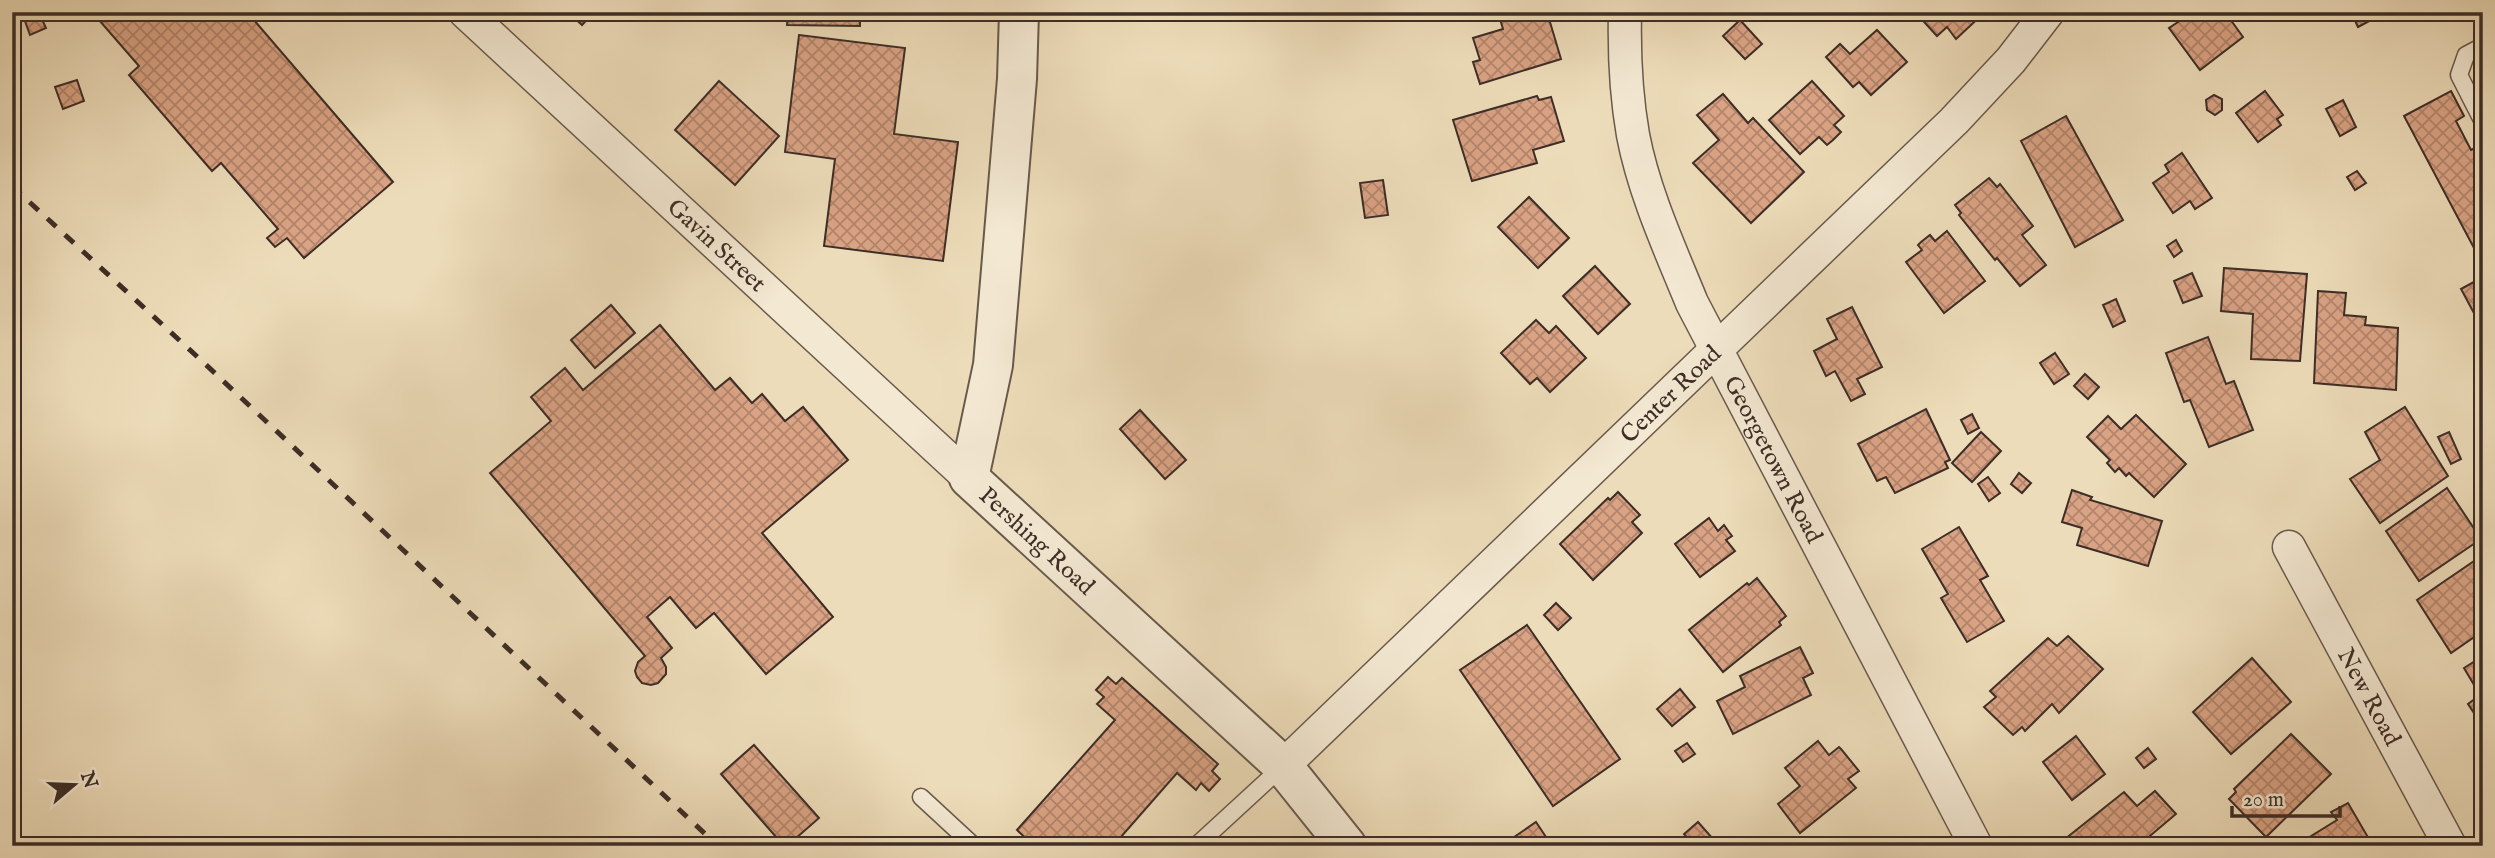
<svg xmlns="http://www.w3.org/2000/svg" width="2495" height="858" viewBox="0 0 2495 858" font-family="'IM FELL English',serif">
	<defs>
		<pattern id="building-cross-hatch" width="8" height="8" patternUnits="userSpaceOnUse" patternTransform="scale(1.75)"><rect width="8" height="8" fill="#daa384"/><path d="M0 0l8 8M0 8l8-8" fill="none" stroke="#b2856c"/></pattern>
	</defs>
	<rect width="100%" height="100%" fill="#eddcb9"/>
	<filter id="stains"><feTurbulence type="fractalNoise" baseFrequency=".00286" numOctaves="4"/><feColorMatrix values="0 0 0 0 .2 0 0 0 0 .09 0 0 0 0 .02 0 0 0 .5 -.17"/></filter>
	<radialGradient id="worn" r=".72"><stop offset=".6" stop-color="#630" stop-opacity="0"/><stop offset="1" stop-color="#630" stop-opacity=".3"/></radialGradient>
	<g fill="url(#building-cross-hatch)" stroke="#3d2d27" stroke-width="2">
		<polygon points="92,12 247,12 393,182 304,258 287,238 275,247 267,238 278,229 221,163 212,171 129,75 139,66"/>
		<polygon points="568,12 594,12 582,25"/>
		<polygon points="788,12 860,12 860,26 787,25"/>
		<polygon points="1498,12 1547,12 1561,59 1480,84 1473,62 1480,60 1473,38 1503,29"/>
		<polygon points="1915,12 1985,12 1956,39 1947,27 1937,36"/>
		<polygon points="2171,12 2213,12 2217,17 2225,12 2243,37 2200,70 2169,28 2178,22"/>
		<polygon points="2351,12 2386,12 2358,27"/>
		<polygon points="40,15 46,28 30,35 25,21"/>
		<polygon points="1740,20 1762,44 1745,59 1723,36"/>
		<polygon points="1877,30 1907,62 1871,95 1859,82 1853,87 1826,57 1840,44 1850,54"/>
		<polygon points="799,35 905,48 894,134 958,142 943,261 824,246 835,159 785,152"/>
		<polygon points="77,80 84,101 63,109 55,87"/>
		<polygon points="719,81 779,136 735,185 675,130"/>
		<polygon points="1812,81 1844,116 1834,125 1841,132 1833,140 1827,145 1819,137 1800,154 1769,120"/>
		<polygon points="2265,91 2283,115 2277,119 2281,125 2258,142 2236,113"/>
		<polygon points="2451,91 2464,116 2456,121 2471,150 2479,146 2483,153 2483,265 2404,116"/>
		<polygon points="1723,94 1748,123 1753,118 1804,172 1751,223 1693,163 1719,140 1697,115"/>
		<polygon points="2214,95 2222,99 2222,110 2215,115 2207,110 2206,100"/>
		<polygon points="1537,96 1539,100 1551,97 1564,141 1533,150 1537,163 1472,181 1453,120"/>
		<polygon points="2343,100 2356,127 2340,136 2326,109"/>
		<polygon points="2066,116 2123,220 2075,247 2021,141"/>
		<polygon points="2182,153 2212,198 2195,209 2190,201 2173,213 2153,183 2169,172 2165,165"/>
		<polygon points="2357,171 2366,183 2355,190 2347,177"/>
		<polygon points="1989,178 1997,187 2000,184 2033,226 2022,235 2046,265 2020,286 1997,258 1995,260 1959,215 1961,213 1955,205"/>
		<polygon points="1383,180 1388,215 1365,218 1360,183"/>
		<polygon points="1529,197 1569,238 1538,268 1498,227"/>
		<polygon points="1947,231 1985,281 1944,313 1906,262 1922,250 1918,245 1921,242 1930,235 1935,241"/>
		<polygon points="2176,240 2182,251 2174,257 2167,246"/>
		<polygon points="1595,266 1630,304 1598,334 1563,296"/>
		<polygon points="2224,268 2307,274 2300,361 2251,359 2253,314 2221,311"/>
		<polygon points="2192,273 2202,296 2183,303 2174,281"/>
		<polygon points="2483,277 2483,330 2461,289"/>
		<polygon points="2318,291 2346,293 2344,315 2366,317 2365,325 2398,328 2396,390 2314,383"/>
		<polygon points="2116,299 2125,321 2113,327 2103,305"/>
		<polygon points="611,305 635,333 595,368 571,340"/>
		<polygon points="1852,307 1882,367 1857,379 1865,394 1851,401 1835,371 1826,376 1814,351 1837,339 1827,319"/>
		<polygon points="1536,320 1549,333 1556,326 1586,358 1550,392 1537,378 1530,384 1501,353"/>
		<polygon points="660,325 715,390 730,378 752,403 762,394 785,421 803,407 848,460 762,533 833,617 766,674 714,613 696,628 670,597 647,617 672,648 661,658 666,667 666,674 658,683 651,685 642,683 637,677 635,671 638,662 645,656 490,473 551,421 531,397 565,368 583,390"/>
		<polygon points="2208,337 2226,384 2234,381 2253,430 2209,447 2190,400 2184,402 2166,353"/>
		<polygon points="2055,353 2069,374 2054,384 2040,363"/>
		<polygon points="2085,374 2099,387 2088,399 2074,386"/>
		<polygon points="2405,407 2448,476 2380,523 2350,479 2380,460 2365,432"/>
		<polygon points="1926,409 1950,460 1945,462 1948,468 1895,493 1886,477 1877,481 1858,444"/>
		<polygon points="1140,410 1186,460 1165,479 1120,429"/>
		<polygon points="1972,414 1979,428 1968,434 1961,420"/>
		<polygon points="2136,415 2186,464 2154,497 2129,473 2126,476 2119,468 2115,472 2107,463 2110,460 2087,437 2108,416 2121,429"/>
		<polygon points="1981,432 2001,451 1972,482 1952,463"/>
		<polygon points="2449,432 2461,459 2451,464 2438,437"/>
		<polygon points="2019,473 2031,483 2022,493 2011,484"/>
		<polygon points="1988,477 2000,493 1989,501 1978,484"/>
		<polygon points="2447,488 2481,539 2419,581 2386,531"/>
		<polygon points="2072,490 2092,497 2090,500 2162,521 2148,566 2077,545 2082,528 2062,522"/>
		<polygon points="1618,492 1640,515 1632,522 1642,533 1593,580 1560,544 1608,498 1610,500"/>
		<polygon points="1709,518 1718,531 1724,525 1729,532 1732,536 1726,540 1735,551 1700,577 1675,544"/>
		<polygon points="1959,527 1988,576 1980,580 2004,621 1967,642 1941,598 1948,594 1922,549"/>
		<polygon points="2483,555 2483,631 2451,653 2417,600"/>
		<polygon points="1757,578 1786,616 1779,622 1781,625 1723,672 1689,630 1747,583 1749,585"/>
		<polygon points="1556,603 1571,618 1558,630 1544,615"/>
		<polygon points="1527,625 1620,759 1553,806 1460,670"/>
		<polygon points="2068,636 2103,669 2059,713 2052,704 2025,731 2022,727 2013,735 1984,707 1996,697 1990,691 2048,638 2057,646"/>
		<polygon points="1800,647 1813,673 1803,678 1811,695 1733,734 1717,701 1745,687 1740,676"/>
		<polygon points="2483,656 2483,727 2468,704 2480,695 2464,668"/>
		<polygon points="2252,658 2291,702 2231,754 2193,712"/>
		<polygon points="1108,677 1116,684 1122,678 1218,764 1212,771 1220,779 1209,791 1201,783 1196,790 1177,773 1113,846 1034,846 1017,830 1115,720 1097,704 1104,697 1096,690"/>
		<polygon points="1680,689 1695,707 1672,726 1657,709"/>
		<polygon points="2291,734 2331,774 2266,837 2229,799 2236,792 2234,789"/>
		<polygon points="2076,736 2105,774 2072,800 2043,762"/>
		<polygon points="1818,741 1829,755 1839,747 1841,749 1859,771 1848,779 1856,788 1800,833 1778,804 1800,786 1785,768"/>
		<polygon points="1687,743 1695,754 1683,762 1675,751"/>
		<polygon points="754,745 819,818 787,846 784,846 721,774"/>
		<polygon points="2148,748 2156,759 2144,768 2136,758"/>
		<polygon points="2155,791 2176,814 2138,846 2062,846 2060,843 2124,792 2137,806"/>
		<polygon points="2348,803 2373,846 2295,846 2337,820 2331,812"/>
		<polygon points="1536,822 1552,846 1501,846"/>
		<polygon points="1698,822 1713,839 1705,846 1694,846 1684,834"/>
	</g>
	<g fill="none" stroke-linecap="round" stroke-linejoin="round">
		<defs>
			<g id="service">
				<polyline points="2483,46 2466,55 2459,75 2483,122"/>
				<polyline points="921,797 974,846"/>
				<polyline points="1196,846 1283,766"/>
			</g>
			<g id="minor">
				<path id="s1" d="M465,12l504,466"/>
				<path id="s2" d="M1625,12c-1,42 1,83 8,123 11,58 37,114 59,168l284,543"/>
				<path id="s3" d="M2289,547l161,299"/>
				<path id="s4" d="M1283,766l671,-645 57,-61 37,-48"/>
			</g>
			<g id="tertiary">
				<path id="s5" d="M1019,12l-2,67 -24,286 -24,113 314,288 64,80"/>
			</g>
		</defs>
		<use href="#service" stroke="#69594c" stroke-width="19"/>
		<use href="#minor" stroke="#69594c" stroke-width="35"/>
		<use href="#tertiary" stroke="#69594c" stroke-width="42"/>
		<use href="#service" stroke="#f3e8d2" stroke-width="16"/>
		<use href="#minor" stroke="#f3e8d2" stroke-width="32"/>
		<use href="#tertiary" stroke="#f3e8d2" stroke-width="38"/>
		<polyline stroke="#3d2d27" stroke-width="5" stroke-dasharray="12 12" stroke-linecap="butt" points="12,186 203,362 718,846"/>
	</g>
	<g text-anchor="middle" stroke-width="5" stroke-linejoin="round" paint-order="stroke">
		<g font-size="24" fill="#3d2d27" stroke="#f3e8d2">
			<text dy="8" stroke="none"><textPath href="#s1" startOffset="343">Gavin Street</textPath></text>
			<text dy="8" stroke="none"><textPath href="#s4" startOffset="537">Center Road</textPath></text>
			<text dy="8" stroke="none"><textPath href="#s2" startOffset="478">Georgetown Road</textPath></text>
			<text dy="8" stroke="none"><textPath href="#s5" startOffset="562">Pershing Road</textPath></text>
			<text dy="8" stroke="none"><textPath href="#s3" startOffset="170">New Road</textPath></text>
		</g>
	</g>
	<rect width="2495" height="858" fill="none" stroke="#eddcb9" stroke-width="42"/>
	<rect x="14" y="14" width="2467" height="830" fill="none" stroke="#3d2d27" stroke-width="3.5"/>
	<rect x="21" y="21" width="2453" height="816" fill="none" stroke="#3d2d27" stroke-width="2"/>
	<g transform="translate(74 785) rotate(71)" stroke="#f3e8d2" stroke-width="5" paint-order="stroke">
	<path d="M0-5L12 26L0 18L-12 26Z" fill="#3d2d27"/>
	<text y="-10" font-size="19" font-weight="bold" text-anchor="middle" fill="#3d2d27">N</text>
	</g>
	<path d="M2232 806v10h108v-10" fill="none" stroke="#3d2d27" stroke-width="3.5"/>
	<text x="2243" y="806" font-size="21" fill="#3d2d27" stroke="#f3e8d2" stroke-width="5" paint-order="stroke">20 m</text>
	<rect width="100%" height="100%" filter="url(#stains)"/>
	<rect width="100%" height="100%" fill="url(#worn)"/>
</svg>
